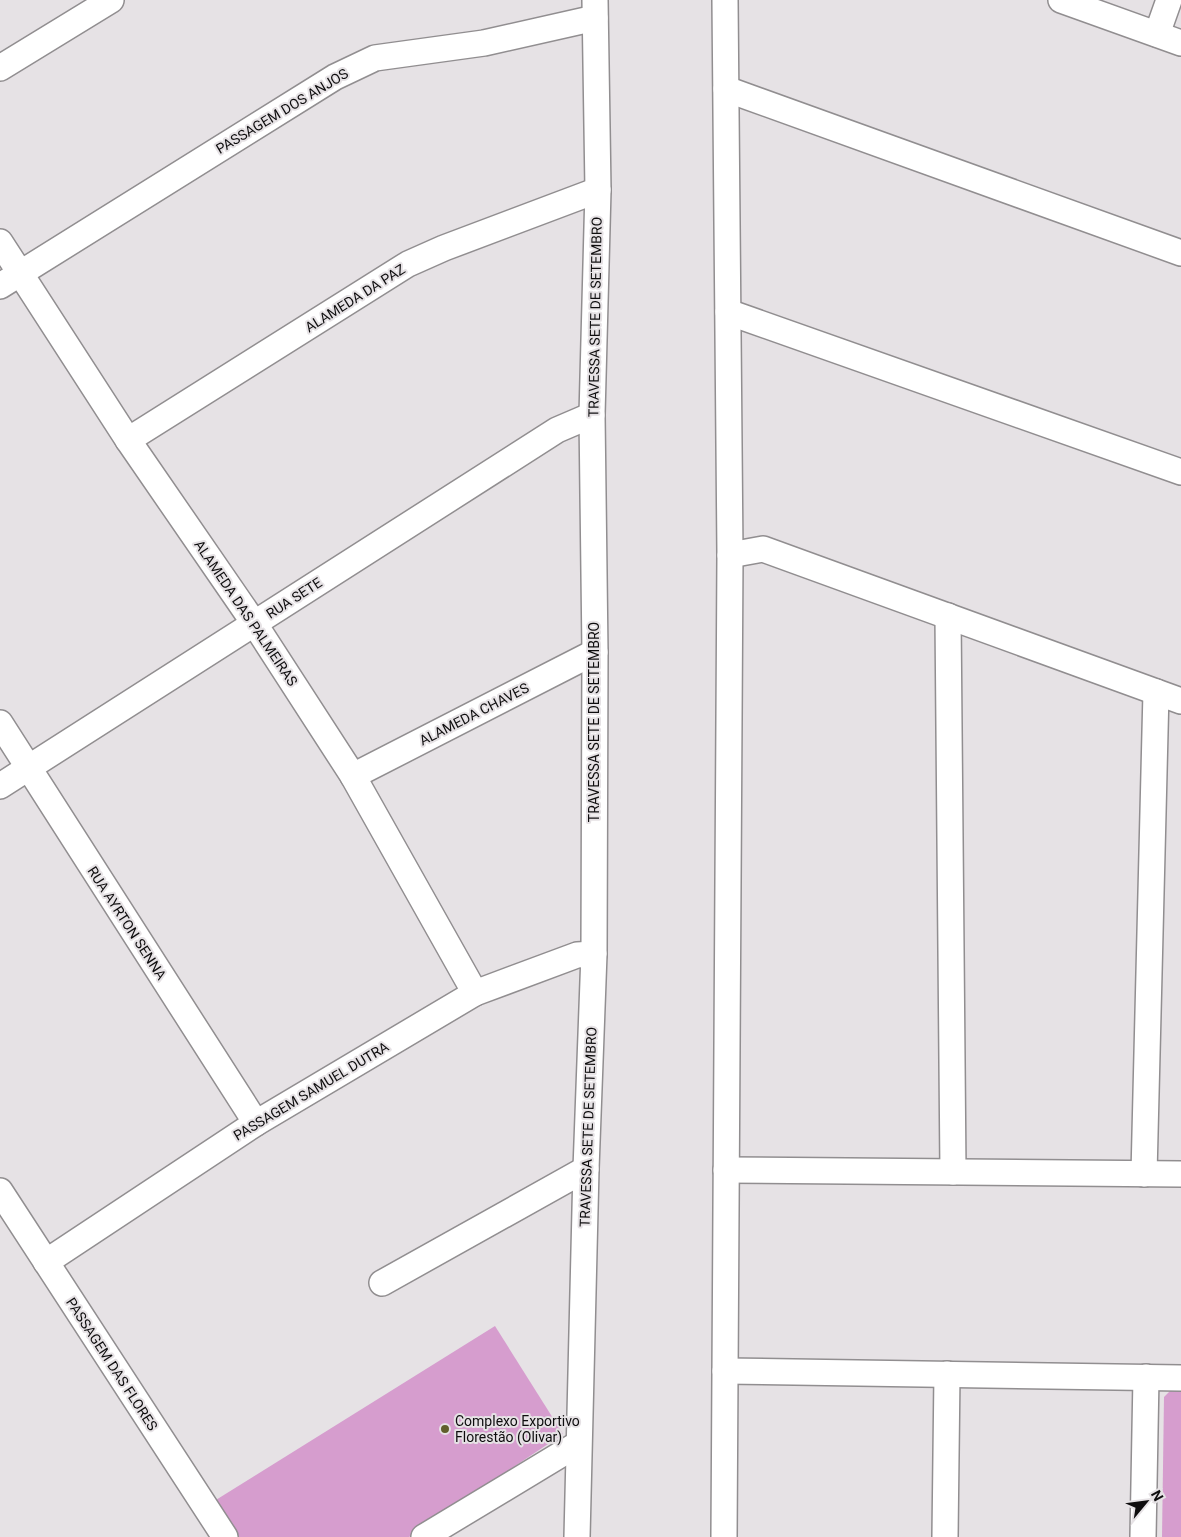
<svg xmlns="http://www.w3.org/2000/svg" width="1181" height="1537" viewBox="0 0 1181 1537" font-family="Roboto,sans-serif">
	<rect width="100%" height="100%" fill="#e6e2e5"/>
	<g fill="#d69dce">
		<polygon points="495,1326 563,1434 409,1537 231,1537 211,1503"/>
		<polygon points="1173,1388 1181,1389 1181,1537 1162,1537 1164,1397"/>
	</g>
	<g fill="none" stroke-linecap="round" stroke-linejoin="round">
		<defs>
			<g id="minor">
				<polyline points="1061,0 1181,43"/>
				<polyline points="1157,34 1169,0"/>
				<polyline points="0,68 111,0"/>
				<polyline points="726,89 1181,253"/>
				<polyline points="0,242 128,440 254,623 353,776 475,993"/>
				<polyline points="0,286 335,77 375,58 484,43 595,18"/>
				<polyline points="728,312 1181,472"/>
				<polyline points="128,440 408,264 444,248 598,190"/>
				<polyline points="730,555 763,549 1181,701"/>
				<polyline points="948,616 953,1172"/>
				<polyline points="0,723 256,1123"/>
				<polyline points="353,776 595,652"/>
				<polyline points="0,786 557,430 592,415"/>
				<polyline points="726,1170 1181,1174"/>
				<polyline points="1144,1174 1156,692"/>
				<polyline points="0,1191 225,1537"/>
				<polyline points="46,1262 256,1123 475,993 577,955 594,954"/>
				<polyline points="382,1283 586,1169"/>
				<polyline points="725,1371 1181,1378"/>
				<polyline points="424,1537 578,1444"/>
				<polyline points="577,1537 586,1169 594,954 595,652 592,415 598,190 595,0"/>
				<polyline points="724,1537 730,555 725,0"/>
				<polyline points="945,1537 947,1374"/>
				<polyline points="1143,1537 1146,1377"/>
			</g>
		</defs>
		<use href="#minor" stroke="#918e90" stroke-width="28"/>
		<use href="#minor" stroke="#fff" stroke-width="25"/>
	</g>
	<circle fill="#605e2b" stroke="#e6e2e5" stroke-width="2" cx="445" cy="1429" r="5"/>
	<g text-anchor="middle" stroke-width="4" stroke-linejoin="round" paint-order="stroke">
		<g font-size="14" fill="#0e0d0e" stroke="#e6e2e5">
			<text transform="translate(282 111) rotate(-31)" y="5">PASSAGEM DOS ANJOS</text>
			<text transform="translate(355 298) rotate(-32)" y="5">ALAMEDA DA PAZ</text>
			<text transform="translate(595 317) rotate(-89)" y="5">TRAVESSA SETE DE SETEMBRO</text>
			<text transform="translate(294 598) rotate(-33)" y="5">RUA SETE</text>
			<text transform="translate(246 613) rotate(56)" y="5">ALAMEDA DAS PALMEIRAS</text>
			<text transform="translate(474 714) rotate(-27)" y="5">ALAMEDA CHAVES</text>
			<text transform="translate(594 722) rotate(-90)" y="5">TRAVESSA SETE DE SETEMBRO</text>
			<text transform="translate(127 923) rotate(57)" y="5">RUA AYRTON SENNA</text>
			<text transform="translate(311 1091) rotate(-31)" y="5">PASSAGEM SAMUEL DUTRA</text>
			<text transform="translate(588 1127) rotate(-88)" y="5">TRAVESSA SETE DE SETEMBRO</text>
			<text transform="translate(112 1364) rotate(57)" y="5">PASSAGEM DAS FLORES</text>
		</g>
		<g font-size="14" fill="#0e0d0e" stroke="#e6e2e5" text-anchor="start">
			<text x="455" y="1426">Complexo Exportivo<tspan x="455" dy="16">Florestão (Olivar)</tspan></text>
		</g>
	</g>
	<g transform="translate(1146 1502) rotate(61)" stroke="#e6e2e5" stroke-width="4" paint-order="stroke">
	<path d="M0-4L9 19L0 12L-9 19Z" fill="#0e0d0e"/>
	<text y="-8" font-size="14" font-weight="bold" text-anchor="middle" fill="#0e0d0e">N</text>
	</g>
</svg>
